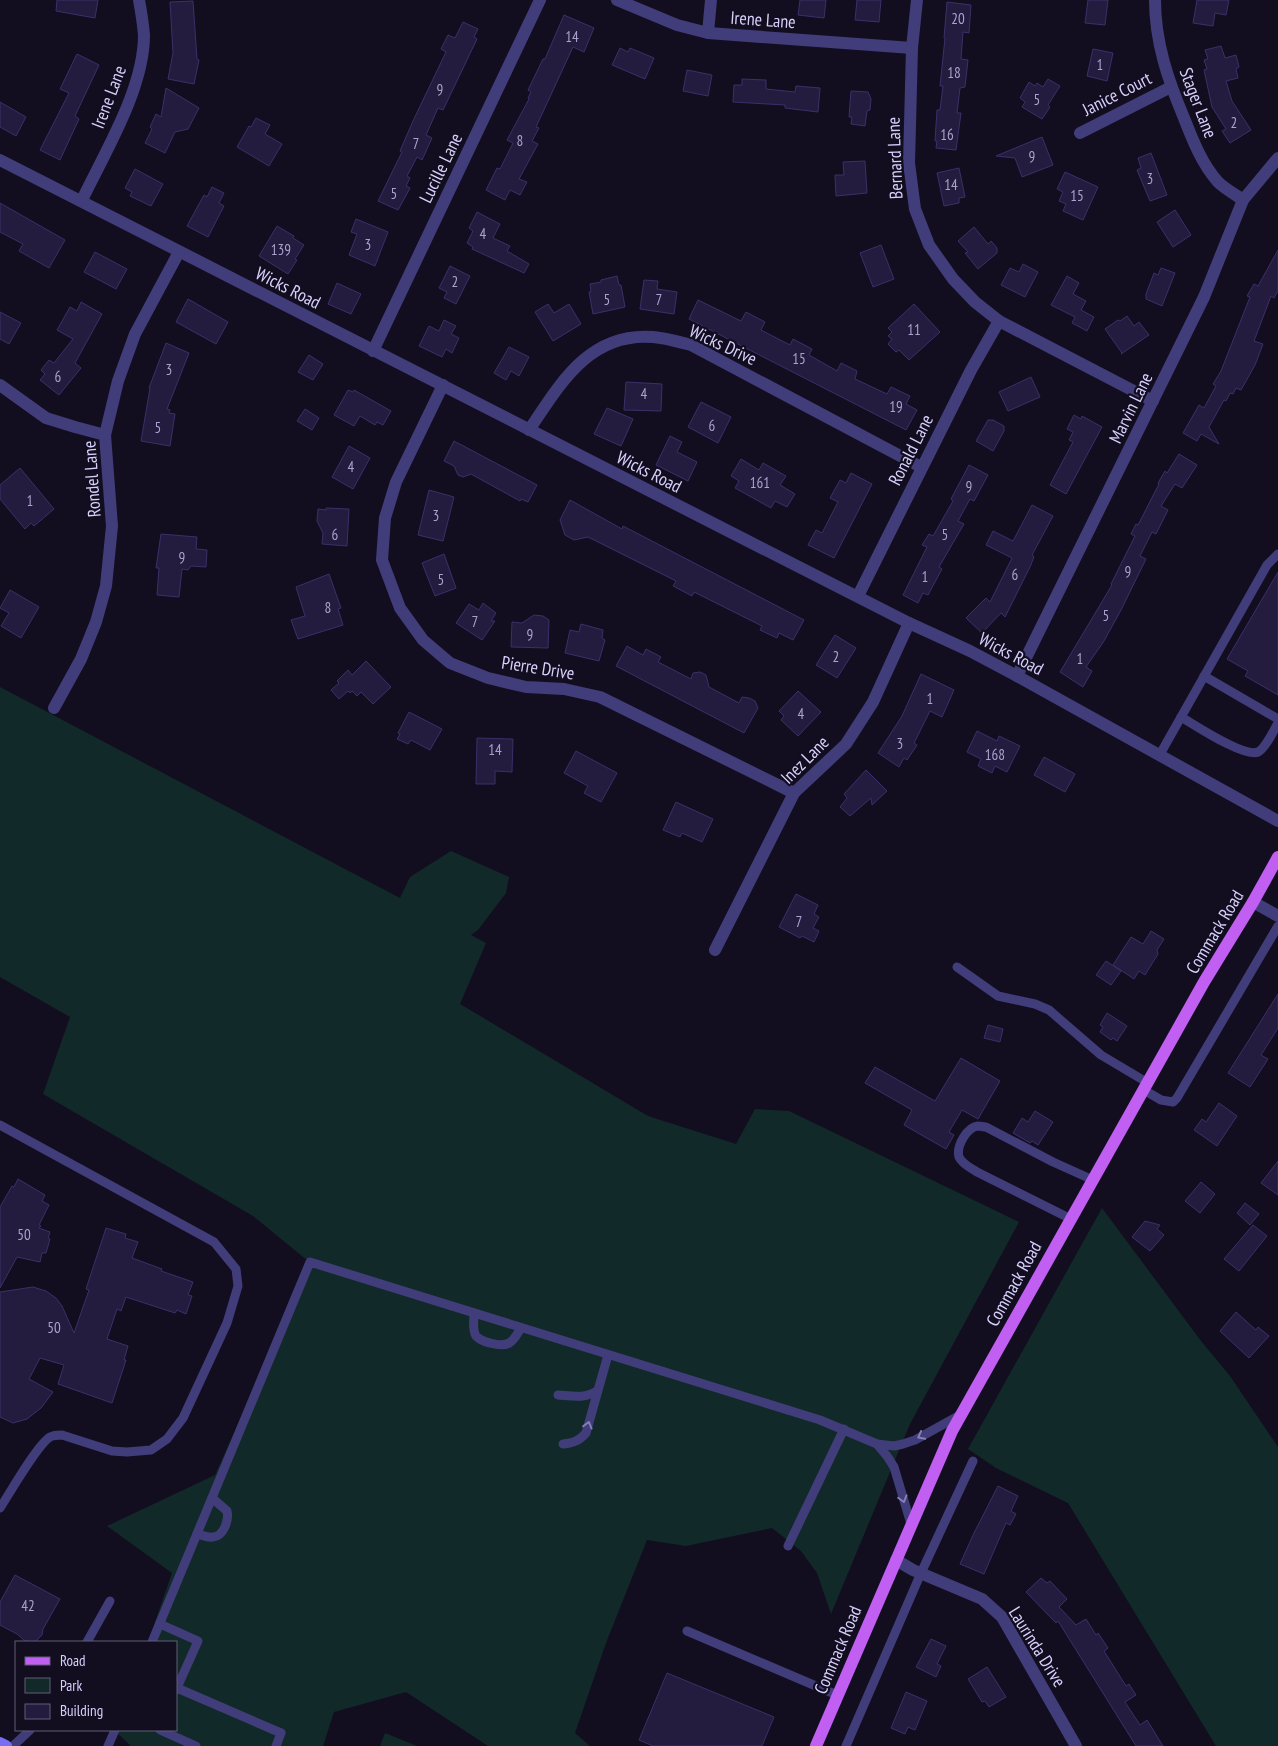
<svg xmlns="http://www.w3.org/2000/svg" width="1278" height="1746" viewBox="0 0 1278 1746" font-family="'PT Sans Narrow',sans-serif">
	<rect width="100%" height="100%" fill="#120e1f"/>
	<g fill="#122929">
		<polygon points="0,687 400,898 410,877 451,851 509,877 506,893 478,930 471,935 486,943 460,1004 648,1116 736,1144 755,1109 789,1111 1019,1222 910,1424 831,1614 817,1573 801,1551 772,1528 686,1546 647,1540 606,1643 575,1733 590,1746 488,1746 406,1692 334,1712 323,1746 131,1746 116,1732 117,1730 176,1730 176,1642 148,1642 172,1573 107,1526 215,1475 275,1342 308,1261 253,1216 43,1094 70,1017 0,977"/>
		<polygon points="1102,1208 1201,1341 1230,1376 1278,1447 1278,1746 1216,1746 1068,1503 996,1468 968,1449"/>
		<polygon points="385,1733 417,1746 380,1746"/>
	</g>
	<g fill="#241c3f" stroke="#3d2f69">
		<polygon points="57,0 98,0 95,18 56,11"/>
		<polygon points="800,0 826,0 824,18 798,15"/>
		<polygon points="857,0 881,0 879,22 855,20"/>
		<polygon points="1088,0 1108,0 1105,25 1085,23"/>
		<polygon points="1197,0 1229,0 1226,15 1215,13 1213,26 1193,23"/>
		<polygon points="193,1 197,59 199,60 194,84 168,79 173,53 170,2"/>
		<polygon points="947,2 971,5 969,33 963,32 961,59 968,60 965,87 960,88 957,113 961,113 956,150 936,148 937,141 935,141 937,110 940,110 943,86 940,86 945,38 944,38"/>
		<polygon points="564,15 594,28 584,52 573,47 536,127 539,128 532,141 538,144 519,179 527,182 520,195 510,190 505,200 486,190 497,168 500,169 513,143 507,140 529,99 528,98 531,92 528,90 543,59 545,59"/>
		<polygon points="463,22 478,29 474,37 477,39 443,110 438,108 426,135 432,138 422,160 417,157 407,176 410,178 406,186 410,188 398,210 378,201 402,152 400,151 413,121 446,52 441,49 448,35 455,38"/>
		<polygon points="1221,46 1225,58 1236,55 1239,67 1236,69 1238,78 1226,81 1232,101 1251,130 1230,143 1222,131 1226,129 1212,107 1204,70 1207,69 1204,60 1208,59 1205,50"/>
		<polygon points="620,48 628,52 630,48 654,58 645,79 612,65"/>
		<polygon points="1093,49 1113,53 1107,81 1087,76"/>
		<polygon points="77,54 99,65 75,116 79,119 60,160 40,150 69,93 60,89"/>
		<polygon points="687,70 712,75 708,96 683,91"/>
		<polygon points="742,79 766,80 766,89 795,92 796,86 820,88 818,112 785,108 785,105 733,102 734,85 742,85"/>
		<polygon points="1048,79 1060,86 1048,105 1050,107 1042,119 1022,107 1025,102 1020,98 1029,82 1035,86 1037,83 1043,87"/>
		<polygon points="166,88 199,108 188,129 175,132 165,153 145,143 152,129 150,127 156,114 161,117"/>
		<polygon points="851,91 868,92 871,99 870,110 867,111 865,126 851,124 852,117 849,117"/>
		<polygon points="0,102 26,117 16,136 0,127"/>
		<polygon points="256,118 270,125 265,134 282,144 269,166 237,147 249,126 251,127"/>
		<polygon points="1042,137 1053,165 1022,177 1015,158 996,156"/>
		<polygon points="1151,153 1167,195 1150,201 1137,170 1141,168 1138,158"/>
		<polygon points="865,161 867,193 836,196 835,175 844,175 843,162"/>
		<polygon points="959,168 965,197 959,198 959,203 944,206 937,173"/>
		<polygon points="135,169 163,184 151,206 130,196 132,192 125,188"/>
		<polygon points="1065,172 1098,187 1083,220 1063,211 1066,204 1059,201 1063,192 1057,189"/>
		<polygon points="212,187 224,193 219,203 224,206 208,237 187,226 204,195 207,197"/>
		<polygon points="0,203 65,240 49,268 19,251 23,244 0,232"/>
		<polygon points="1175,210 1191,235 1173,247 1157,222"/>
		<polygon points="477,212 500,224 493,238 510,246 507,251 529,264 524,273 472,249 473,247 467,243 473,231 469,228"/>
		<polygon points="356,219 388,232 375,266 349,255 357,234 351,232"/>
		<polygon points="277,226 294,236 293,238 304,245 295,259 297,260 288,274 259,256"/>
		<polygon points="974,227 988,244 991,241 997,248 997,253 978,269 965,253 968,252 958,241"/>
		<polygon points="881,245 894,279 873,287 860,253"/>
		<polygon points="1278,250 1278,291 1274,298 1271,296 1254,341 1263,344 1255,365 1241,390 1236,388 1233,394 1230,393 1226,401 1224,400 1209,427 1219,444 1201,434 1197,441 1183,433 1199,405 1204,408 1216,386 1213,384 1221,371 1250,297 1247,296 1254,284 1258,286"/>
		<polygon points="95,252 127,269 116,289 84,272"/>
		<polygon points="1023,264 1038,272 1025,297 1001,285 1010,268 1019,272"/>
		<polygon points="450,266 470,276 456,304 444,298 447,292 439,288"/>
		<polygon points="1161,268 1175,273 1162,306 1146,299 1146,294 1154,273 1158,275"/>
		<polygon points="617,276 619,285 621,285 625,307 593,314 589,292 591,292 590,284 601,282 601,280"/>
		<polygon points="1067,276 1079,283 1073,294 1086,301 1081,310 1094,317 1087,331 1072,323 1075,317 1051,305"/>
		<polygon points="644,280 658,281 657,289 677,292 674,314 640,309"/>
		<polygon points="337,283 361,294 351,314 328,304"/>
		<polygon points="188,299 228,322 216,344 176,322"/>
		<polygon points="698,300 741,321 746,312 765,322 761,330 790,345 793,339 812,349 809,355 837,371 841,363 857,371 855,379 887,394 891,387 910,396 906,404 917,410 906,430 689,319"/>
		<polygon points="81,302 102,314 75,363 81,368 59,395 40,380 45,374 41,370 49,360 54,363 73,339 57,330 70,307 77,311"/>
		<polygon points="548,304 554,313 569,304 581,324 553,341 535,312"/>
		<polygon points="914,304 940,332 909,360 899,350 896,352 888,344 892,339 888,336 892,332 888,328"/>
		<polygon points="0,312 21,323 9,344 0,339"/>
		<polygon points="1127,316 1134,326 1139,322 1149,335 1121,354 1122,353 1105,329 1118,320 1120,321"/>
		<polygon points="444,320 456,326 451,334 459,338 452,353 446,349 442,357 419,346 429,326 439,331"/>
		<polygon points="166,343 189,353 167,409 170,410 169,413 175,414 170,446 141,441 150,388 149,388"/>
		<polygon points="509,347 529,357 519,376 511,371 506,380 494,373"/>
		<polygon points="309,355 323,364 313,380 298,372"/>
		<polygon points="1031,377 1040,397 1008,411 999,392"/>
		<polygon points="626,382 662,384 661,411 624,410"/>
		<polygon points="348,390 353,392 354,390 391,411 383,425 377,422 375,425 360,416 354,426 334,415"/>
		<polygon points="701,402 731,417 718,443 688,427"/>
		<polygon points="607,408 633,419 621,446 594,434"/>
		<polygon points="305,409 319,418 312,430 297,421"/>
		<polygon points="1074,415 1081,419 1082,416 1102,427 1066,494 1050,485 1073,442 1069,440 1073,432 1067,429"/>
		<polygon points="988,420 993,420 1004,426 1004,431 993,451 976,441"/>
		<polygon points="670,436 682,442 677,452 697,462 688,481 656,465"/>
		<polygon points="454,441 537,485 528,502 521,499 520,501 471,474 463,477 458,475 454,466 444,461"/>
		<polygon points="349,446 370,458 353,489 332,477"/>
		<polygon points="1179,454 1197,465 1182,488 1175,484 1161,506 1168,510 1156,534 1152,532 1140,556 1146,559 1121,610 1104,641 1086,667 1092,671 1083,687 1060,672 1112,585 1111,584 1135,536 1131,534 1136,524 1138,525 1159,484 1158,483 1165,471 1167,473"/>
		<polygon points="741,459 759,470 763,463 786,476 780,485 795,494 787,507 775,501 771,508 735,488 739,481 731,476"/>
		<polygon points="969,465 988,475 974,501 970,499 958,521 964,524 939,567 942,569 928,595 923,593 918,603 903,595 927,547 922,545 929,534 933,536 953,501 951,499"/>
		<polygon points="20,468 54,509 34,526 31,523 25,529 0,499 0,485"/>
		<polygon points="851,473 872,484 834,558 808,545 816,530 822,533 838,502 830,498 840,480 846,483"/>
		<polygon points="429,490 454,497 443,541 418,535"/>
		<polygon points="570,500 622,529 623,526 804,620 793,640 779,633 777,638 760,630 762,626 694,592 692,596 673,586 676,581 588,537 574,540 565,535 560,520"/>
		<polygon points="1032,505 1053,516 1032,555 1034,557 1030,567 1005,617 1001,613 982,633 966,618 986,598 990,602 1012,558 986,545 993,531 1013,541"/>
		<polygon points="326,508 349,509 347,546 322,544 323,533 317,521 318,509 326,510"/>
		<polygon points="161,534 197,537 196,549 207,550 206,567 191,566 188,570 182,569 179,597 157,595 159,568 156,568"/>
		<polygon points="444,554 456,588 435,596 422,563"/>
		<polygon points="1278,572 1278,695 1245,676 1248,671 1227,659"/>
		<polygon points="329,574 341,608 338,609 343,625 298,639 291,620 305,616 296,587"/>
		<polygon points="10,590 39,607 21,638 1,626 9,613 0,608"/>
		<polygon points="483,603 496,613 491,621 495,621 482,640 456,623 469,604 479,610"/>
		<polygon points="534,615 543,616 549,620 548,648 511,647 512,622 522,623"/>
		<polygon points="581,624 603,630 602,638 605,640 599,661 565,653 570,630 579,632"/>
		<polygon points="835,635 856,648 837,678 816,665"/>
		<polygon points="627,646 643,655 646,649 661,657 658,662 691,679 693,673 700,672 706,675 709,687 739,703 742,697 749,698 755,701 758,708 744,733 616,666"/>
		<polygon points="366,661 391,687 373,704 361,692 357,696 352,691 350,693 348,691 339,699 331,690 339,683 337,681 348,670 352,675"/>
		<polygon points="921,674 954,690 942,717 930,711 914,743 917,745 907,760 904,758 899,767 878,753 902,716"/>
		<polygon points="798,691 821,712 798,736 781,720 784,716 779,711"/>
		<polygon points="409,712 442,729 430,750 411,740 408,744 397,739 400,734 398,733"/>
		<polygon points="977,731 997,741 999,736 1020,746 1007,772 995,766 992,773 978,766 981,759 967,752"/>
		<polygon points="477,738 513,739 512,772 495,771 495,784 476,784"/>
		<polygon points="576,751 617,773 601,802 584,793 588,786 564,773"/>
		<polygon points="1044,757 1075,774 1065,792 1034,775"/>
		<polygon points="866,770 887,791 872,805 871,798 850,816 840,807 847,798 844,794"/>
		<polygon points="676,802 713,819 702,842 682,833 680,837 663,830"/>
		<polygon points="796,894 818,905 814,914 819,917 813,928 819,931 814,942 802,936 800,938 779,927"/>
		<polygon points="1151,931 1164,939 1157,950 1158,954 1145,975 1139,971 1134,979 1113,965 1131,937 1143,944"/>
		<polygon points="1106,961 1121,971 1111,985 1096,975"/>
		<polygon points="1278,994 1278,1028 1261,1055 1268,1059 1250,1087 1228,1073"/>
		<polygon points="1107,1013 1127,1026 1117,1041 1113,1038 1111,1040 1100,1032 1103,1027 1100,1025"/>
		<polygon points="988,1025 1003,1029 1000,1042 984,1038"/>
		<polygon points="961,1058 1000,1081 978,1119 962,1110 949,1132 954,1135 946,1149 904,1125 912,1110 865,1083 875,1067 935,1101"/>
		<polygon points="1219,1103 1237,1116 1217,1146 1194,1130 1202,1119 1206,1122"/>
		<polygon points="1035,1111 1053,1122 1038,1145 1032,1141 1030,1143 1013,1133 1022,1118 1028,1122"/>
		<polygon points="1278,1161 1278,1195 1261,1183"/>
		<polygon points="18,1179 45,1195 42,1201 49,1205 39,1225 41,1226 39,1228 50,1232 48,1238 50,1239 46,1253 42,1253 40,1262 17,1257 0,1288 0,1207 12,1186 14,1187"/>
		<polygon points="1201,1182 1215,1194 1200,1213 1185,1201"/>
		<polygon points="1245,1203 1259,1214 1250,1225 1237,1213"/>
		<polygon points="1145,1221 1160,1225 1157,1229 1164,1235 1150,1251 1132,1237"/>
		<polygon points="1253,1225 1267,1236 1239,1271 1224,1259"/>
		<polygon points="106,1228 126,1234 125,1238 138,1242 132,1258 162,1269 161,1271 193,1282 188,1295 192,1296 186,1314 177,1310 175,1313 126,1297 121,1311 117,1309 107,1339 128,1346 124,1360 126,1360 112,1403 58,1384 64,1365 40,1358 29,1379 53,1392 41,1408 27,1419 13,1423 0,1417 0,1292 33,1287 46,1291 56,1298 62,1306 74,1333 89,1290 86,1289"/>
		<polygon points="1236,1312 1256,1330 1258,1327 1269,1336 1249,1358 1220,1331"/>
		<polygon points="998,1486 1018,1496 1011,1511 1016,1514 1010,1525 1006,1523 984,1574 960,1564 974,1533"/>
		<polygon points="15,1575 60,1599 43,1629 42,1635 35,1642 25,1641 17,1634 0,1625 0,1602"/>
		<polygon points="1041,1578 1047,1583 1050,1581 1067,1599 1059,1607 1076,1625 1086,1619 1096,1635 1098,1633 1108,1648 1104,1651 1126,1686 1129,1684 1136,1695 1125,1702 1140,1725 1147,1720 1163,1746 1136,1746 1058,1621 1056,1623 1026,1592"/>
		<polygon points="931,1639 946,1646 937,1664 941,1666 936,1677 916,1667"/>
		<polygon points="987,1667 1006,1697 989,1707 985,1701 982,1702 968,1679"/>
		<polygon points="667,1673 774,1717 762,1746 653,1746 639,1740"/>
		<polygon points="906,1692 927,1701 915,1730 908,1727 905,1734 891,1728"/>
	</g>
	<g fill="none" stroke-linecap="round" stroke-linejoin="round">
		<g stroke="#413d7b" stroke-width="9">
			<polyline points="1204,676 1278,719"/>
			<path d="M1181,717c14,8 63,41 77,35 7,-3 16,-22 20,-29"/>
			<polyline points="1159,756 1267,565 1278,554"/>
			<polyline points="957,967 998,996 1035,1004 1049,1010 1101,1055 1148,1083"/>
			<polyline points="1144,1090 1161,1100 1173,1102 1177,1098 1278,926"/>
			<path d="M0,1125l214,117 22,27 2,17 -11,37 -44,95 -16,21 -16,11 -24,2 -15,-1 -50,-16c-5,0 -8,0 -12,2 -13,8 -40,56 -50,71"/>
			<path d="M1071,1219l-94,-47c-6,-4 -15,-8 -18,-15 -3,-11 8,-30 19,-31 3,0 5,1 8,1l67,35 40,18"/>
			<path d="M474,1313c0,7 -2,17 2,23 4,4 9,6 14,7 19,5 22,0 31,-15"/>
			<path d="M558,1395c14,1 26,4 39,-4"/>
			<path d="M563,1444c10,-1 16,-3 23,-11l22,-78"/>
			<polyline points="877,1444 887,1456 894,1467 911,1524"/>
			<path d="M197,1534c5,1 11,4 16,3 11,-1 16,-17 14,-26l-15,-13"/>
			<polyline points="788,1546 844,1429"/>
			<polyline points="160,1624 198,1641 176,1690"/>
			<polyline points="687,1631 837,1695"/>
			<polyline points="87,1642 110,1601"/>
			<polyline points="152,1642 310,1262 820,1420 877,1444 894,1446 903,1444 915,1440 962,1414"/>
			<polyline points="177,1688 281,1733 276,1746"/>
			<polyline points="160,1730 196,1746"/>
			<polyline points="13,1746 30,1730"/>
			<polyline points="108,1746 115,1730"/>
			<polyline points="846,1746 921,1573 973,1461"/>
		</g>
		<g stroke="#413d7b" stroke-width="12">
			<polyline points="617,0 677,25 708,33 912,48"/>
			<polyline points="917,0 912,48 909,163 915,209 929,245 953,279 975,302 999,321 1153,401"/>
			<path d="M1155,0c0,42 13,80 29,118 9,23 18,46 34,64 7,7 17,12 25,18"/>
			<polyline points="708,33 711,0"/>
			<polyline points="1080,133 1171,87"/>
			<polyline points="0,160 909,623 970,651 1017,676 1278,821"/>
			<path d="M82,200c23,-48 62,-111 62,-165 -1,-12 -3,-24 -5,-35"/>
			<polyline points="373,351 540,0"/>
			<polyline points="0,385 46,418 75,427 105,435"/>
			<polyline points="443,385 396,482 385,518 382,560 400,608 423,640 450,663 488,678 526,687 564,689 600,697 794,793"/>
			<path d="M529,430c31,-46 60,-98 124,-93 13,1 26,5 38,8l230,122"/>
			<polyline points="858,596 971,370 999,321"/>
			<polyline points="1017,676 1204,297 1243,200 1278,158"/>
			<polyline points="54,708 81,659 96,622 106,586 112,526 105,435 118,381 135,334 179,252"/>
			<polyline points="1253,902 1278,916"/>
			<polyline points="715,950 794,793 846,744 873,702 909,623"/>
			<polyline points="896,1560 913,1570 982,1599 1002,1617 1076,1746"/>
		</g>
		<polyline stroke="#776ef4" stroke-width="12" points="0,1743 6,1746"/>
		<polyline stroke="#c15ff3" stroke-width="12" points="816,1746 952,1431 1204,982 1253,902 1278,857"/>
	</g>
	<defs><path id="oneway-chevron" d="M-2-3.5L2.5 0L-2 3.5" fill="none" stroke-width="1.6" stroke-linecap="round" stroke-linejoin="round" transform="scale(1.25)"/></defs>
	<g stroke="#847fb5">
		<use href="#oneway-chevron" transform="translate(588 1425) rotate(-75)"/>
		<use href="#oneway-chevron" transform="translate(921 1436) rotate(152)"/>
		<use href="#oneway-chevron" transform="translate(903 1499) rotate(74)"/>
	</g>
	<g text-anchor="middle" stroke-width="4.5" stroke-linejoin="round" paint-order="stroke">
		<g font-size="15" fill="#aaa3cd">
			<text x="958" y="24">20</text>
			<text x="572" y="42">14</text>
			<text x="1100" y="70">1</text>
			<text x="954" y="78">18</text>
			<text x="440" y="95">9</text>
			<text x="1037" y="105">5</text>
			<text x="1234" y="128">2</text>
			<text x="947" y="140">16</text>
			<text x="520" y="146">8</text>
			<text x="416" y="149">7</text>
			<text x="1032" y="162">9</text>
			<text x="1150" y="184">3</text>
			<text x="951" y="190">14</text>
			<text x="394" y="199">5</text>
			<text x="1077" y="201">15</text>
			<text x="483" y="239">4</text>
			<text x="368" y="250">3</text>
			<text x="281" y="255">139</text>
			<text x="455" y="287">2</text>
			<text x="607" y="305">5</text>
			<text x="659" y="305">7</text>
			<text x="914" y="335">11</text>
			<text x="799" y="364">15</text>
			<text x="169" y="375">3</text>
			<text x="58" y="382">6</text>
			<text x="644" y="399">4</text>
			<text x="896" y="412">19</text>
			<text x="712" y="431">6</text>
			<text x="158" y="433">5</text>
			<text x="351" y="472">4</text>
			<text x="760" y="488">161</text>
			<text x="969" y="492">9</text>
			<text x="30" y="506">1</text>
			<text x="436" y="521">3</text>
			<text x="335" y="540">6</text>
			<text x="945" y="540">5</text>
			<text x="182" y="563">9</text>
			<text x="1128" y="577">9</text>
			<text x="1015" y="580">6</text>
			<text x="925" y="582">1</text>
			<text x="441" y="585">5</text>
			<text x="328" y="613">8</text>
			<text x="1106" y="621">5</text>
			<text x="475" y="627">7</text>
			<text x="530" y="640">9</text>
			<text x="836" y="662">2</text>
			<text x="1080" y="664">1</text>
			<text x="930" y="704">1</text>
			<text x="801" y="719">4</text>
			<text x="900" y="749">3</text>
			<text x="495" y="755">14</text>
			<text x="995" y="760">168</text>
			<text x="799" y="927">7</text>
			<text x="24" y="1240">50</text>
			<text x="54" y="1333">50</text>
			<text x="28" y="1611">42</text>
		</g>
		<g font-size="18" fill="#d7d0fc" stroke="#120e1f">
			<text transform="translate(763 20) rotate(4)" y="6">Irene Lane</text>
			<text transform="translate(1117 94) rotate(-27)" y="6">Janice Court</text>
			<text transform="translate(109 97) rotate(-69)" y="6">Irene Lane</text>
			<text transform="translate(1198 103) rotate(69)" y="6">Stager Lane</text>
			<text transform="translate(895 158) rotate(-92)" y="6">Bernard Lane</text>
			<text transform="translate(441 168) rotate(-64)" y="6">Lucille Lane</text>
			<text transform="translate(288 288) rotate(27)" y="6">Wicks Road</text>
			<text transform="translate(723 345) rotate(25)" y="6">Wicks Drive</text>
			<text transform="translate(1131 408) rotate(-64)" y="6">Marvin Lane</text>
			<text transform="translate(911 450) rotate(-63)" y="6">Ronald Lane</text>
			<text transform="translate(649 472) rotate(27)" y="6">Wicks Road</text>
			<text transform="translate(92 479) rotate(-94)" y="6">Rondel Lane</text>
			<text transform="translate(1011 654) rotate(28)" y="6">Wicks Road</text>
			<text transform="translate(538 668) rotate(9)" y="6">Pierre Drive</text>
			<text transform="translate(805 760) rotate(-45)" y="6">Inez Lane</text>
			<text transform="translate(1215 932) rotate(-59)" y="6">Commack Road</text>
			<text transform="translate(1014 1284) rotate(-61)" y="6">Commack Road</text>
			<text transform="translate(1037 1647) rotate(58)" y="6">Laurinda Drive</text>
			<text transform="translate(838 1650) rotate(-67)" y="6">Commack Road</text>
		</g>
	</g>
	<rect x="15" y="1641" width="162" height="90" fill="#120e1f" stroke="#615c77"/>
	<rect x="25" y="1657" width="25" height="8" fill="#c15ff3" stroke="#615c77"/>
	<text x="60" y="1666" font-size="15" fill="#d7d0fc">Road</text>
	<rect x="25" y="1678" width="25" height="15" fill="#122929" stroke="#615c77"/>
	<text x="60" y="1691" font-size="15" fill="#d7d0fc">Park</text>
	<rect x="25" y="1704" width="25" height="15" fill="#241c3f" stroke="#615c77"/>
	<text x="60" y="1716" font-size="15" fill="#d7d0fc">Building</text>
</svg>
